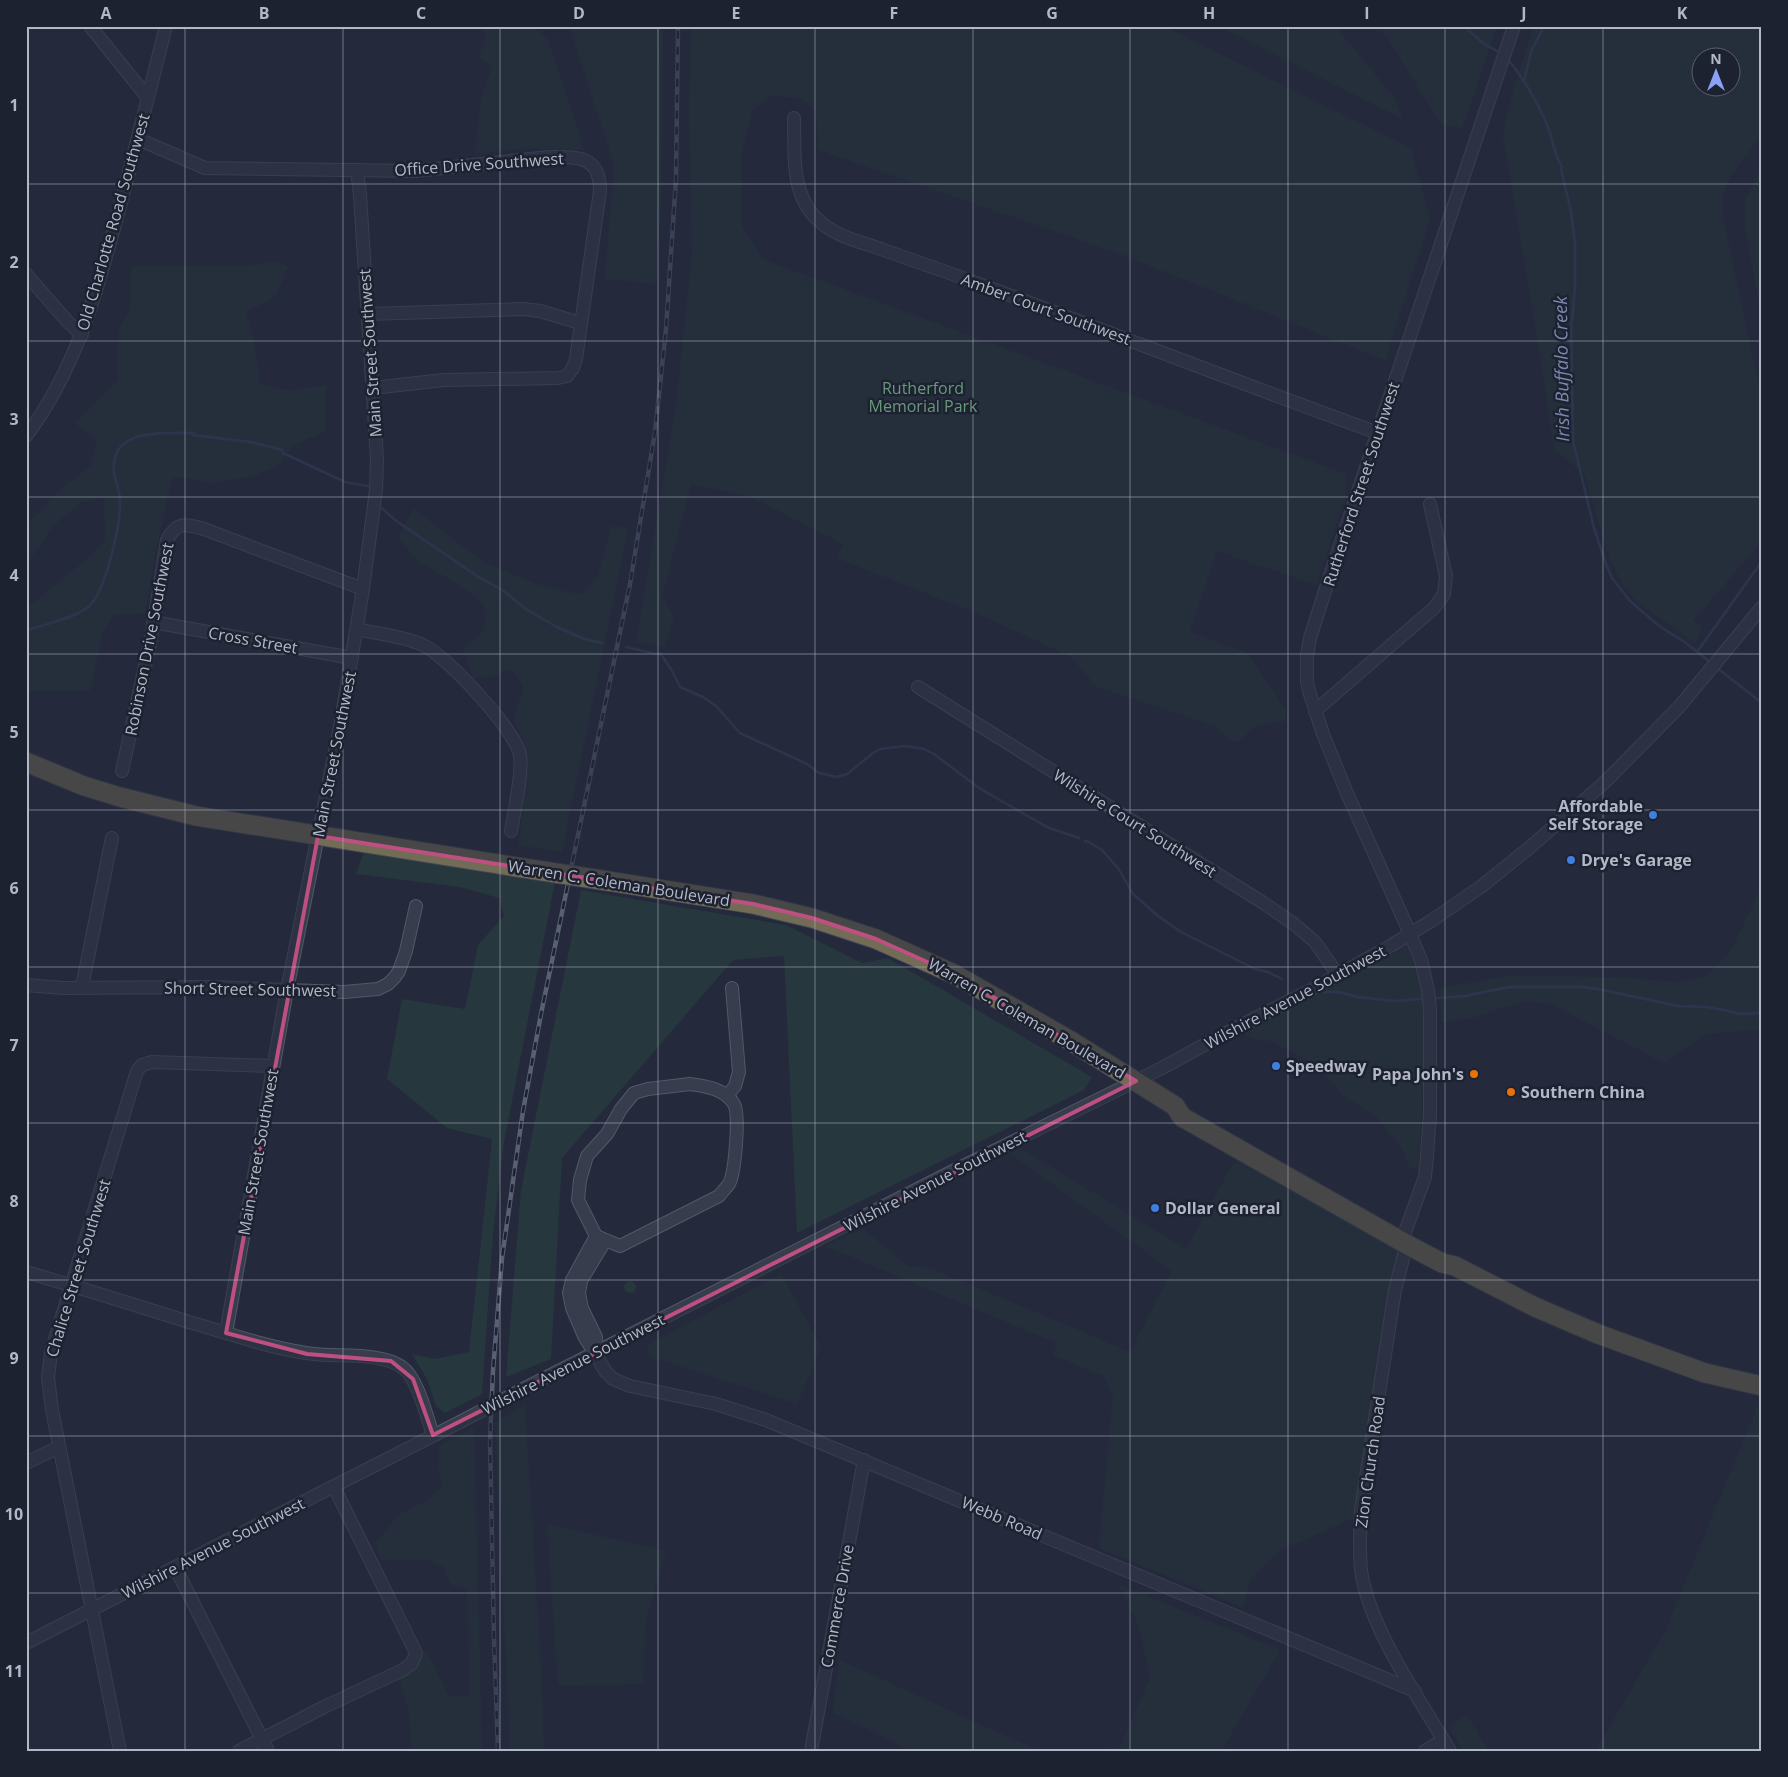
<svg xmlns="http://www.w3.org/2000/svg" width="1788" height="1777" viewBox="0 0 1788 1777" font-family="'Open Sans',sans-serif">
	<rect width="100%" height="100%" fill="#242a3c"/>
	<g fill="#26373d" fill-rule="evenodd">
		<polygon points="481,26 532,26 548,39 584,150 528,148 475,154 481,98 493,65 478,58 486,38"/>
		<polygon points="569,26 663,26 661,199 656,284 605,279 614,164"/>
		<polygon points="691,26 1163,26 1411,148 1430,220 1385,360 1123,255 819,150 816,112 801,98 770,96 752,111 742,151 742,226 762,259 1346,474 1346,495 1317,585 1217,551 1190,632 1247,653 1285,709 1285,721 1256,725 1240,740 1233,742 1216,726 1097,687 1070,656 976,613 837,558 843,544 750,496 691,484 662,596 674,617 664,646 636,643 676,407 692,253 689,114"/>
		<polygon points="1219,26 1335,26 1392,95 1403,119"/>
		<polygon points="1380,26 1497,26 1462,128 1441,124"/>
		<path d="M1533,26h229v108l-32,43 -8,18v18l40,188v140l-69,80 10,6 -7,16 -59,-41 -13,-16 -14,-26 -25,-85 -31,-27 -19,-125 -32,-185 4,-26zM1700,58h30v30h-30z"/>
		<polygon points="1762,167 1762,316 1745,228 1745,201"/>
		<path d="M277,261l11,6 -12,29 -30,16c7,24 13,47 13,72l29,6 38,-4 -1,46 -31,12 -16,21 -22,10 -46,9 -24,-7 -14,1 -16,71 -11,64 -32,2 -11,20 -12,56h-64v-82l67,-55 12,-14 -1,-43 -23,5 -27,23 -28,40v-39l37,-39 27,-20 7,-26 -22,-18 43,-43 -1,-21 2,-31 11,-19v-29l3,-14h113z"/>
		<polygon points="414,509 483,562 536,584 580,595 598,577 611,526 628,528 562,852 518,845 524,807 525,742 513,720 524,686 510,668 497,675 473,678 463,648 472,643 485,628 484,604 455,582 418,561 398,537"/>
		<polygon points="364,852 555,882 504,1142 493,1234 482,1394 445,1413 436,1406 427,1379 412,1354 435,1359 469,1352 492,1139 447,1128 387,1079 402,999 465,1009 478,945 504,916 499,898 460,887 356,874"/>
		<polygon points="1762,886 1762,1029 1705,1034 1664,1063 1549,1003 1519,1002 1473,1018 1441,1022 1440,988 1508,976 1616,977 1675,982 1705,977 1730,953"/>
		<polygon points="581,890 786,925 862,963 888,958 1092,1077 1084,1090 797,1233 784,956 733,960 562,1158 551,1359 506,1377 521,1190"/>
		<polygon points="1406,944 1416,968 1422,993 1424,1062 1419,1168 1410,1168 1402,1149 1377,1117 1341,1094 1333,1083 1313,1063 1271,1041 1257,1040 1239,1032"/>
		<path d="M1020,1148l166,101 45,-82 10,-8 161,90 -7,12c-15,85 -26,172 -42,257l-76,34 -27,27 -7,28 -144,-59 14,-153 -9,-19 -51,-21 4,-12 -232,-97 38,-17 45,37 22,2 200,84 42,-81 -161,-117z"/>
		<polygon points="781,1274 821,1347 797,1404 649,1356 647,1345"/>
		<circle cx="630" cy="1287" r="6"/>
		<polygon points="525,1405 542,1685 544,1751 510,1751 495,1422"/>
		<polygon points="1758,1405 1762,1405 1762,1751 1595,1751 1665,1632"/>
		<polygon points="474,1428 482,1751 412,1751 408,1709 399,1676 427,1652 448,1695 470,1697 467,1589 451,1585 443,1566 428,1560 381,1560 375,1543 401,1513 428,1500 442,1487 438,1467 440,1446"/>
		<polygon points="547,1524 666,1551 645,1624 643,1684 558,1685"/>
		<polygon points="1119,1585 1280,1650 1221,1751 1094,1751 1120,1747 1150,1679 1139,1626"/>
		<polygon points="839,1660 1039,1751 912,1751 833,1712"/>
		<polygon points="1467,1715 1489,1751 1463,1751 1449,1727"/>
	</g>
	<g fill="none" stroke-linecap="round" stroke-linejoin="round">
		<g stroke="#384363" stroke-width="2.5">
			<polyline points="1464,26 1484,44 1501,53"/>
			<path d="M1506,58c14,13 37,54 43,72 4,12 6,27 13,37l-1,3 10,41 4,33v44l-4,42 2,111 21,87 12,36 6,14 18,23 29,25 27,17 24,19"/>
			<polyline points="1524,81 1531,52 1544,26"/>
			<polyline points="382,508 395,520 477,576 504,591 524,608 557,627 584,639 602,643"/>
			<path d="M26,631c17,-7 56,-14 66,-28 15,-19 29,-79 28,-103 0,-9 -4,-17 -6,-26 -5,-45 44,-41 74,-41h6l-1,2 58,7 31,8 1,3 62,29 23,4"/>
			<polyline points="626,647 656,654 660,653 671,669 680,687 703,697 716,706 740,733 807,764 819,773 837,777 847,774 873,753 880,749 906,746 924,749 934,754 979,788 1026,815 1049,828 1079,838"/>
			<polyline points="1697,652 1762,561"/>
			<polyline points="1716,667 1762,703"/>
			<polyline points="1085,841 1089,842 1102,850 1118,868 1133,894 1158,916 1181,932 1255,969 1268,972 1282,979"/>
			<polyline points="1323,992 1340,992 1357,997 1395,1001 1421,999"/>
			<polyline points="1437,998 1465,996 1509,987 1582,987 1598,989 1678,1006 1707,1007 1729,1011 1739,1014 1762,1013"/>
		</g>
		<defs>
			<g id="minor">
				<polyline points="90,26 148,98"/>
				<path d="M794,118c1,33 -4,76 23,101 17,17 41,22 64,30 27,10 55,19 82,29 139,51 276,105 415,155"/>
				<path d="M138,139l67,29 210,3 135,-14c29,0 50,-1 50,34l-24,168 -3,9 -6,8 -9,2 -114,2 -72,8"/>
				<polyline points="26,274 67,321 82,335"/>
				<polyline points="368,314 523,309 540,311 580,323"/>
				<path d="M26,436c52,-69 72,-149 94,-230 16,-60 31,-120 46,-180"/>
				<polyline points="153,622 352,658"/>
				<path d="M357,629c21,5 46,7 66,16 25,12 92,85 97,110 3,17 -6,58 -9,76"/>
				<polyline points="918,687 1262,902 1294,924 1315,942 1338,975"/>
				<polyline points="1315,711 1434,608 1444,594 1446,576 1430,504"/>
				<path d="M122,771l29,-132 16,-99c10,-19 18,-16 37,-11l159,60"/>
				<polyline points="26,985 63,988 210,987 344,992 378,989 388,984 395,977 399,971 406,951 416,906"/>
				<polyline points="82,987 112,838"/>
				<path d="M690,1084c16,2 35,5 44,20 6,11 1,69 -5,80 -3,4 -7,8 -10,12l-99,50 -24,-10 -18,-36 2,-20 7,-24 20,-22 14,-25 13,-16 14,-4z"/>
				<polyline points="727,1096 735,1086 739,1072 732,988"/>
				<polyline points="1405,1232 1425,1177 1427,1156 1430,1114 1430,1011 1428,990 1421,960 1404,920 1346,791 1323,734 1309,691 1307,681 1307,656 1310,638 1335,560 1514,26"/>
				<polyline points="596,1236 572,1280 569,1293 572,1308 584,1336 606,1372 613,1379 630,1386 716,1404 766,1420 1415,1691"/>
				<path d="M1408,1245l-4,10 -9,35 -34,220c-1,20 -2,40 0,60 8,59 59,129 89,181"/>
				<path d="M26,1272c55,16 109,33 163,50 39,11 77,25 117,31 30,5 72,-2 96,14 16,11 25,51 31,68"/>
				<polyline points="226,1333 287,990 341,721 363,589 376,490 377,459 360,195 357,170"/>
				<polyline points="595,1353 596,1337 582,1308 579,1293 581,1281 605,1241"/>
				<polyline points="525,1388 947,1174 1162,1068 1226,1033 1307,992 1390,946 1431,921 1482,886 1529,848 1604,783 1679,707 1762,607"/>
				<polyline points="26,1463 59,1447"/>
				<polyline points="175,1567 268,1751"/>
				<polyline points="26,1643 460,1422"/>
				<polyline points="120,1751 52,1410 48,1378 51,1352 137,1071 142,1065 152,1062 273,1066"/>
				<polyline points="239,1751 324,1707 403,1670 412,1663 416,1653 334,1487"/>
				<polyline points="811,1751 864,1460"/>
				<polyline points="1425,1751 1443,1740"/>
			</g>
			<g id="highway">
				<polyline points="26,762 84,786 120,797 196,816 530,869"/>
				<polyline points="608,881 753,904 812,918 876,939 954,974 1071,1041 1175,1106 1182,1117 1408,1245 1442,1263 1455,1266 1535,1307 1598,1334 1705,1373 1762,1386"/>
			</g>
		</defs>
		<use href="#minor" stroke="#535867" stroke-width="14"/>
		<use href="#highway" stroke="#404554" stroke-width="21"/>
		<use href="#minor" stroke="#373d4c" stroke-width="12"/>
		<use href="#highway" stroke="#726b55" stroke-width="19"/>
		<defs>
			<polyline id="rail" points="498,1751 494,1638 490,1441 493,1371 502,1258 523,1111 541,1014 630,584 655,432 666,329 676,179 678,26"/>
		</defs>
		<use href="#rail" stroke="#596073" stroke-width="4.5"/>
		<use href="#rail" stroke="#1d2231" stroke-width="2.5" stroke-dasharray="8" stroke-linecap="butt"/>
		<defs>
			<polyline id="minor-bridge" points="460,1422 525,1388"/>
			<polyline id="highway-bridge" points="530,869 608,881"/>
		</defs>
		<use href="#minor-bridge" stroke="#535867" stroke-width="14" stroke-linecap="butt"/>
		<use href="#highway-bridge" stroke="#404554" stroke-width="21" stroke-linecap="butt"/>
		<use href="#minor-bridge" stroke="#373d4c" stroke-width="12"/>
		<use href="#highway-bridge" stroke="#726b55" stroke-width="19"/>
	</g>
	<path d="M0 0H1788V1777H0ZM318,836l435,68 59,14 64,21 78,35 182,107 -703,354 -20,-56 -22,-18 -84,-7 -81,-21z" fill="#242a3c" fill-opacity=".55" fill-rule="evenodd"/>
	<path fill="none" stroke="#bd5081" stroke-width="4" stroke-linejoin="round" d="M318,836l435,68 59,14 64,21 78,35 182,107 -703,354 -20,-56 -22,-18 -84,-7 -81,-21z"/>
	<path fill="none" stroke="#b3b8c8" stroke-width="1" stroke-opacity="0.55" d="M185,26v1725M343,26v1725M500,26v1725M658,26v1725M815,26v1725M973,26v1725M1130,26v1725M1288,26v1725M1445,26v1725M1603,26v1725M26,184h1736M26,341h1736M26,497h1736M26,654h1736M26,810h1736M26,967h1736M26,1123h1736M26,1280h1736M26,1436h1736M26,1593h1736"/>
	<g fill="#3f7fe0" stroke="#1d2231" stroke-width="2">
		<circle cx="1653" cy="815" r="5"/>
		<circle cx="1571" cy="860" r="5"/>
		<circle cx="1276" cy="1066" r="5"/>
		<circle cx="1155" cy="1208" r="5"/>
	</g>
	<g fill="#e8710a" stroke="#1d2231" stroke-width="2">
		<circle cx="1474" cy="1074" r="5"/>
		<circle cx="1511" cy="1092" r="5"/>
	</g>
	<g text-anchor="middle" stroke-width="5" stroke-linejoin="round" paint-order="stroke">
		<g font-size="16" fill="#b3b8c8" stroke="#1d2231">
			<text transform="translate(479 164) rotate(-4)" y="6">Office Drive Southwest</text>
			<text transform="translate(113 222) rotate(-74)" y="6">Old Charlotte Road Southwest</text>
			<text transform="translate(1046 309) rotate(20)" y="6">Amber Court Southwest</text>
			<text transform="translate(370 353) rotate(-94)" y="6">Main Street Southwest</text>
			<text transform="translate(1361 484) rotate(-72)" y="6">Rutherford Street Southwest</text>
			<text transform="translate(149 639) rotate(-79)" y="6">Robinson Drive Southwest</text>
			<text transform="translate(253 640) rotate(10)" y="6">Cross Street</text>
			<text transform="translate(334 754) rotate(-79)" y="6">Main Street Southwest</text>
			<text transform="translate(1135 823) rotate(32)" y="6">Wilshire Court Southwest</text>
			<text transform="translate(619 883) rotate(9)" y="6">Warren C. Coleman Boulevard</text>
			<text transform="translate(250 989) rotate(1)" y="6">Short Street Southwest</text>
			<text transform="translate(1295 997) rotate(-28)" y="6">Wilshire Avenue Southwest</text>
			<text transform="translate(1027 1018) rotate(30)" y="6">Warren C. Coleman Boulevard</text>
			<text transform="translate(258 1152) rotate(-80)" y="6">Main Street Southwest</text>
			<text transform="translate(935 1181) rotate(-27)" y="6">Wilshire Avenue Southwest</text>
			<text transform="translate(78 1268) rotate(-73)" y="6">Chalice Street Southwest</text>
			<text transform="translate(573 1364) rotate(-27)" y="6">Wilshire Avenue Southwest</text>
			<text transform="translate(1370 1462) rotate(-82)" y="6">Zion Church Road</text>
			<text transform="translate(1002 1518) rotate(23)" y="6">Webb Road</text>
			<text transform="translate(213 1548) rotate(-27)" y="6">Wilshire Avenue Southwest</text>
			<text transform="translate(837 1606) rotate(-80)" y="6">Commerce Drive</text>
		</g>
		<g font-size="16" fill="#6a987c" stroke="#1d2231">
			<text x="923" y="394">Rutherford<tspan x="923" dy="18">Memorial Park</tspan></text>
		</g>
		<g font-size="16" font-weight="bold" fill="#b3b8c8" stroke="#1d2231" text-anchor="start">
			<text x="1643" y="812" text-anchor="end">Affordable<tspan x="1643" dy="18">Self Storage</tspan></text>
			<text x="1581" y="866">Drye's Garage</text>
			<text x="1286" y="1072">Speedway</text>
			<text x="1464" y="1080" text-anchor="end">Papa John's</text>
			<text x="1521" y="1098">Southern China</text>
			<text x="1165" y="1214">Dollar General</text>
		</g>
		<g font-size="18" font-style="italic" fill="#7c89af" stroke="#1d2231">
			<text transform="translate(1562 369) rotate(-91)" y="6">Irish Buffalo Creek</text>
		</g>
	</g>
	<rect width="1788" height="1777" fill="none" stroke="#1d2231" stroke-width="55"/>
	<g transform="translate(1716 72)"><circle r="24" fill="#1d2231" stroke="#595e6d"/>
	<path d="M0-4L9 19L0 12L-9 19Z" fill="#8aa2f6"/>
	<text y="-8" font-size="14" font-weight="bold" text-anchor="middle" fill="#b3b8c8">N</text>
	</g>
	<rect x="28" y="28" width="1732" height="1722" fill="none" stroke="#b3b8c8" stroke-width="2"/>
	<g font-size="16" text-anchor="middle" font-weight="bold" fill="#b3b8c8">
		<text x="106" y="19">A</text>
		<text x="264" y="19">B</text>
		<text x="421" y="19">C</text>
		<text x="579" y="19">D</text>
		<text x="736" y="19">E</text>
		<text x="894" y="19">F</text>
		<text x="1052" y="19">G</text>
		<text x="1209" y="19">H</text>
		<text x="1367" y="19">I</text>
		<text x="1524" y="19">J</text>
		<text x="1682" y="19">K</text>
		<text x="14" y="111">1</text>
		<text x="14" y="268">2</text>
		<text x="14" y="425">3</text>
		<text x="14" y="581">4</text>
		<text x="14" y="738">5</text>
		<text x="14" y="894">6</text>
		<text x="14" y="1051">7</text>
		<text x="14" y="1207">8</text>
		<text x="14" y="1364">9</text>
		<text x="14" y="1520">10</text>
		<text x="14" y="1677">11</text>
	</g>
</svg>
